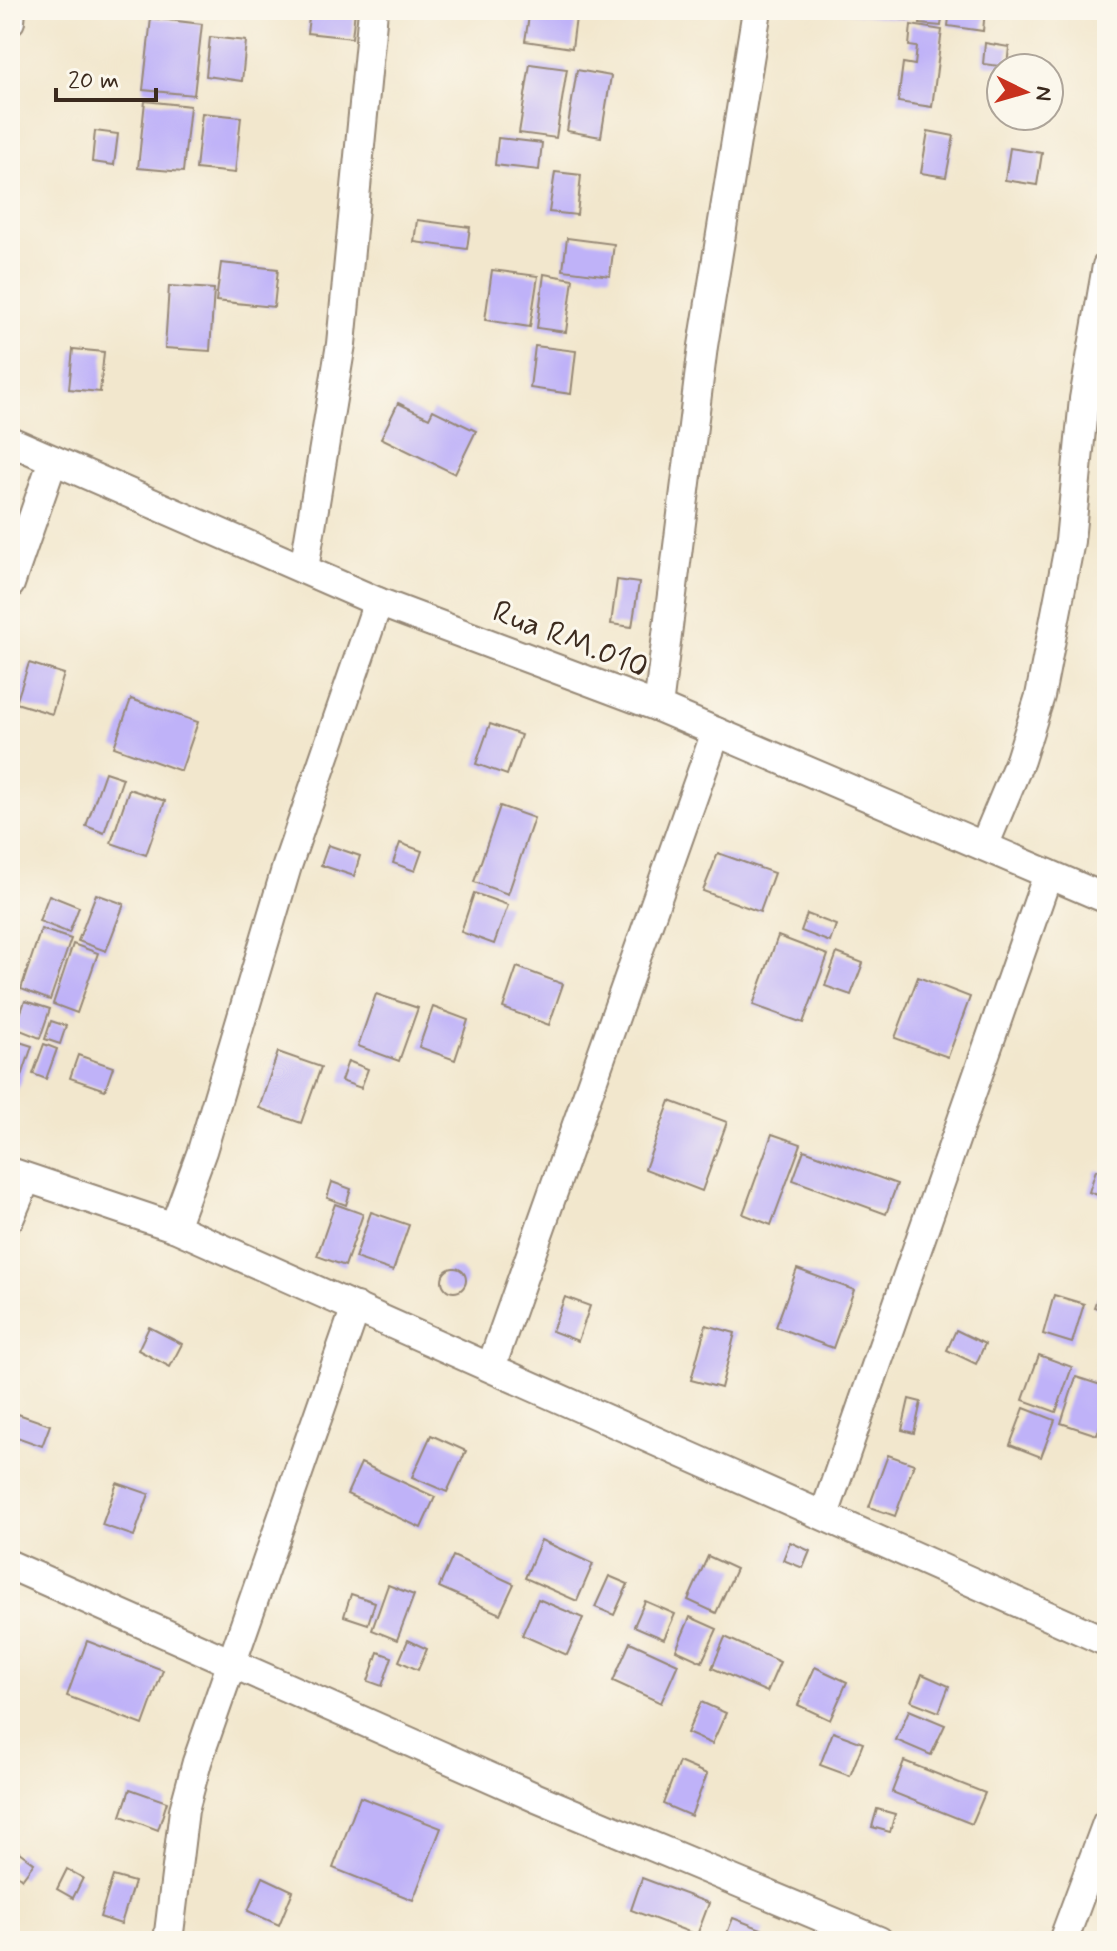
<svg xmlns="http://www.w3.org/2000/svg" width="1117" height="1951" viewBox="0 0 1117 1951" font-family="Mynerve,sans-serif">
	<rect width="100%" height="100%" fill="#fbf7ec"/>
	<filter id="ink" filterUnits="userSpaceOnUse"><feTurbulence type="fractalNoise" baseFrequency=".0125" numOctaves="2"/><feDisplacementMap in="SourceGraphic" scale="16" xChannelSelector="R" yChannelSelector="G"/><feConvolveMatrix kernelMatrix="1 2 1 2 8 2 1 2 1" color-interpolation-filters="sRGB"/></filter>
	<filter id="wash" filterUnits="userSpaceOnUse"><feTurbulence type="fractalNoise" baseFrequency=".006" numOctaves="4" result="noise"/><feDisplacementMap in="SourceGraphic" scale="32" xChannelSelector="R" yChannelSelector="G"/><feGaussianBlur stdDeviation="1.8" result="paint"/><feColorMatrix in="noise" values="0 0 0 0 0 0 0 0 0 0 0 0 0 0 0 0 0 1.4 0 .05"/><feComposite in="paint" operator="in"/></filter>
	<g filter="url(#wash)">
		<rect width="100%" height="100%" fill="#f2e7cd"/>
		<g id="blocks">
			<g fill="#bfb2f8">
				<polygon points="310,10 355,10 352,38 307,33"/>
				<polygon points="530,10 577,10 572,48 525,41"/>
				<polygon points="585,10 619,10 617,19 584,14"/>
				<polygon points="840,10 909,10 907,20 840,12"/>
				<polygon points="922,10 943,12 941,26 920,24"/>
				<polygon points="950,10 985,10 983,31 948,26"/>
				<polygon points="151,18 202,24 194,95 143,90"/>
				<polygon points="911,25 942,30 932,107 898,102 903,63 915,65 917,47 909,46"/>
				<polygon points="210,37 246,41 242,81 206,76"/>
				<polygon points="985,43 1009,47 1007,67 983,64"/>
				<polygon points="530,64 567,69 556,138 519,133"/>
				<polygon points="577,70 611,76 601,137 567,131"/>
				<polygon points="145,101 190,106 183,172 138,168"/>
				<polygon points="202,113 241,117 235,173 196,169"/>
				<polygon points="95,131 118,134 114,165 92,162"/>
				<polygon points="928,131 954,136 946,177 921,173"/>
				<polygon points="498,138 542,143 539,170 495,165"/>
				<polygon points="1010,148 1042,153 1037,185 1005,180"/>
				<polygon points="555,172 581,175 577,215 549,212"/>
				<polygon points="417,220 470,227 467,249 414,242"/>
				<polygon points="567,238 614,244 610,276 563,270"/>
				<polygon points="221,263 278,269 274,307 216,301"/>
				<polygon points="492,270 538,276 530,327 485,320"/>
				<polygon points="544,274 573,279 566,332 537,328"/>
				<polygon points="169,286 214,289 210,351 165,348"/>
				<polygon points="535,346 576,351 571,394 530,388"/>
				<polygon points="73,349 104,352 100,392 69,389"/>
				<polygon points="10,358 17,359 15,382 10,382"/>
				<polygon points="398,403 429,418 433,410 476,431 455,474 381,438"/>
				<polygon points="617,580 639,583 632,627 611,624"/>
				<polygon points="29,663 64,674 52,714 16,703"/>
				<polygon points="131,699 198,722 181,771 114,747"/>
				<polygon points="490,724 521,735 507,775 476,764"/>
				<polygon points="105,772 123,778 104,833 86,826"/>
				<polygon points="129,789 165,801 146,855 111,843"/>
				<polygon points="500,806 534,818 508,894 474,882"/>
				<polygon points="400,843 422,851 415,871 393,863"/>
				<polygon points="328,845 360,856 354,876 321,865"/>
				<polygon points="718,853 774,873 760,912 703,891"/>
				<polygon points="474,893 508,905 494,944 461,932"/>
				<polygon points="96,894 124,904 106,951 78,941"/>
				<polygon points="49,895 79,907 69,933 39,921"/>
				<polygon points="807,914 836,925 830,942 801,931"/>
				<polygon points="41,929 71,939 50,1000 21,989"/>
				<polygon points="778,936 828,955 803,1023 753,1005"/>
				<polygon points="73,944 98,953 77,1013 53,1004"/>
				<polygon points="837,953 863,963 851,995 825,986"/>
				<polygon points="517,967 563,984 549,1025 503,1008"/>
				<polygon points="918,977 970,997 948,1057 895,1038"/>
				<polygon points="376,994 418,1008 399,1061 358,1046"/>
				<polygon points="25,1001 50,1009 40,1038 15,1028"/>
				<polygon points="433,1007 468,1020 455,1060 419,1047"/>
				<polygon points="51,1021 66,1026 60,1044 45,1039"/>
				<polygon points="10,1039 32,1046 14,1100 10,1098"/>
				<polygon points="44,1044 57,1049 46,1079 33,1074"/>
				<polygon points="278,1052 321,1067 301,1123 259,1108"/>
				<polygon points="78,1055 113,1067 105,1090 70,1078"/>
				<polygon points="348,1061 368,1069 361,1088 341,1081"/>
				<polygon points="670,1101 727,1122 702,1191 645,1169"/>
				<polygon points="772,1134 801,1144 771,1225 743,1214"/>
				<polygon points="804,1150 897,1184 886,1214 793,1180"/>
				<polygon points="1096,1170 1107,1173 1107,1198 1089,1192"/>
				<polygon points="332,1182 351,1189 346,1205 327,1198"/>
				<polygon points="335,1204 363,1214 345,1266 317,1256"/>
				<polygon points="371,1212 409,1225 393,1271 355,1258"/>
				<circle cx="454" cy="1280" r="12"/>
				<polygon points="797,1269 854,1290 833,1348 776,1327"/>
				<polygon points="1107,1271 1107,1311 1094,1307"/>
				<polygon points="1054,1295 1084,1304 1072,1343 1043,1334"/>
				<polygon points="565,1297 590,1306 578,1341 552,1331"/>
				<polygon points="706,1325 735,1333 721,1388 691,1380"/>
				<polygon points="149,1327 182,1344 170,1367 138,1350"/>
				<polygon points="956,1330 985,1344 976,1364 947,1350"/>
				<polygon points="1039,1355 1072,1367 1056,1412 1023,1400"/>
				<polygon points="1076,1377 1107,1387 1107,1405 1097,1435 1061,1423"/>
				<polygon points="909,1399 921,1402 914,1433 902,1430"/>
				<polygon points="1024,1408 1055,1420 1041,1457 1010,1445"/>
				<polygon points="18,1414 50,1425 42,1446 11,1435"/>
				<polygon points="431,1435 466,1451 447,1492 412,1477"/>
				<polygon points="888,1455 914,1464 895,1516 869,1507"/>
				<polygon points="361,1463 435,1497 421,1528 347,1494"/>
				<polygon points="117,1483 149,1494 134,1536 102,1525"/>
				<polygon points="541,1540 593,1564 577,1601 525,1578"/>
				<polygon points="790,1542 810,1551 803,1568 783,1560"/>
				<polygon points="453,1556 514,1584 500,1614 439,1587"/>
				<polygon points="708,1556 736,1569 716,1613 688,1600"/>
				<polygon points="609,1576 628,1584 614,1615 595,1607"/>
				<polygon points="388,1585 414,1595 397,1640 372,1630"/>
				<polygon points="351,1594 375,1602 368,1624 344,1616"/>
				<polygon points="538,1599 583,1618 567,1655 522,1635"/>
				<polygon points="645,1601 675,1614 664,1639 634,1626"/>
				<polygon points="690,1617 717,1629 702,1662 676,1650"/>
				<polygon points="725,1637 780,1662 767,1692 712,1668"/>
				<polygon points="408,1640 427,1649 418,1670 399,1661"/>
				<polygon points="87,1641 163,1670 143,1725 67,1696"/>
				<polygon points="630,1642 678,1664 661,1703 613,1681"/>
				<polygon points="378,1652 392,1657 382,1686 368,1681"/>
				<polygon points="815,1667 847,1682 830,1720 798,1705"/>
				<polygon points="922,1674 949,1686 939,1712 911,1701"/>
				<polygon points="701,1702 726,1713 712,1744 687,1733"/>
				<polygon points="909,1710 945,1725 931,1755 896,1740"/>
				<polygon points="833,1732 863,1743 850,1776 820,1765"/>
				<polygon points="904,1761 985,1793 972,1824 892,1792"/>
				<polygon points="679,1762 707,1774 691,1816 663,1804"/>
				<polygon points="130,1789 167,1802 158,1830 121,1816"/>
				<polygon points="360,1797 441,1828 413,1900 333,1868"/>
				<polygon points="877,1809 895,1814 890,1832 872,1827"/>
				<polygon points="19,1852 34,1863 22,1879 10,1869 10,1863"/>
				<polygon points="67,1869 83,1878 73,1898 57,1889"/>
				<polygon points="113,1876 134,1882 121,1924 100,1917"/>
				<polygon points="263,1877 293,1891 279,1925 248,1911"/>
				<polygon points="642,1878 709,1903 697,1935 631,1910"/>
				<polygon points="733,1918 764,1930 759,1941 724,1941"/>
			</g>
		</g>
	</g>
	<g filter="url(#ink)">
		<use href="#blocks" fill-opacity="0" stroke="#968876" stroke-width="2"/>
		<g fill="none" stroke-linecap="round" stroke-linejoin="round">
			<defs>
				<g id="street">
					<polyline points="10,21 11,10"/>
					<polyline points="10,441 378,602 658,707 1107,899"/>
					<polyline points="304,569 341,344 373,10"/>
					<polyline points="10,584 53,460"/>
					<polyline points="658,707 703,346 757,10"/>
					<polyline points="984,846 1020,760 1040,696 1070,541 1084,399 1107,266"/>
					<polyline points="10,1172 174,1227 1107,1642"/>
					<polyline points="10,1217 26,1179"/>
					<polyline points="174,1227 202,1151 287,866 378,602"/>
					<polyline points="491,1367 716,732"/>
					<polyline points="824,1515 1048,874"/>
					<polyline points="10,1565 539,1799 879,1941"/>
					<polyline points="168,1941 184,1810 197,1762 356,1307"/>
					<polyline points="1063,1941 1107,1823"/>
				</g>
			</defs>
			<use href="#street" stroke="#968876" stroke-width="32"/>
			<use href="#street" stroke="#fff" stroke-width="28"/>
		</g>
	</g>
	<g text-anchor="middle" stroke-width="6" stroke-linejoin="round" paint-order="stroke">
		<g font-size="32" fill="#3b2a1e" stroke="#fbf7ec">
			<text transform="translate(571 638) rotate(21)" y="11">Rua RM.010</text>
		</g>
	</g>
	<rect width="1117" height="1951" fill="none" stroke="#fbf7ec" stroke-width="40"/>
	<g transform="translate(1025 92) rotate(95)"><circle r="38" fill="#fbf7ec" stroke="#aea59a" stroke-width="2"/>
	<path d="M0-6L14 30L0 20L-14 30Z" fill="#c8321e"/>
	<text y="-12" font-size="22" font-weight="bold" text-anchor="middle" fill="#3b2a1e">N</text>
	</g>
	<path d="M56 88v12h100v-12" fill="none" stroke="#3b2a1e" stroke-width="4"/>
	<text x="68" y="88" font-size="24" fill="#3b2a1e" stroke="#fbf7ec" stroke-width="6" paint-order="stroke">20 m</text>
</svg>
